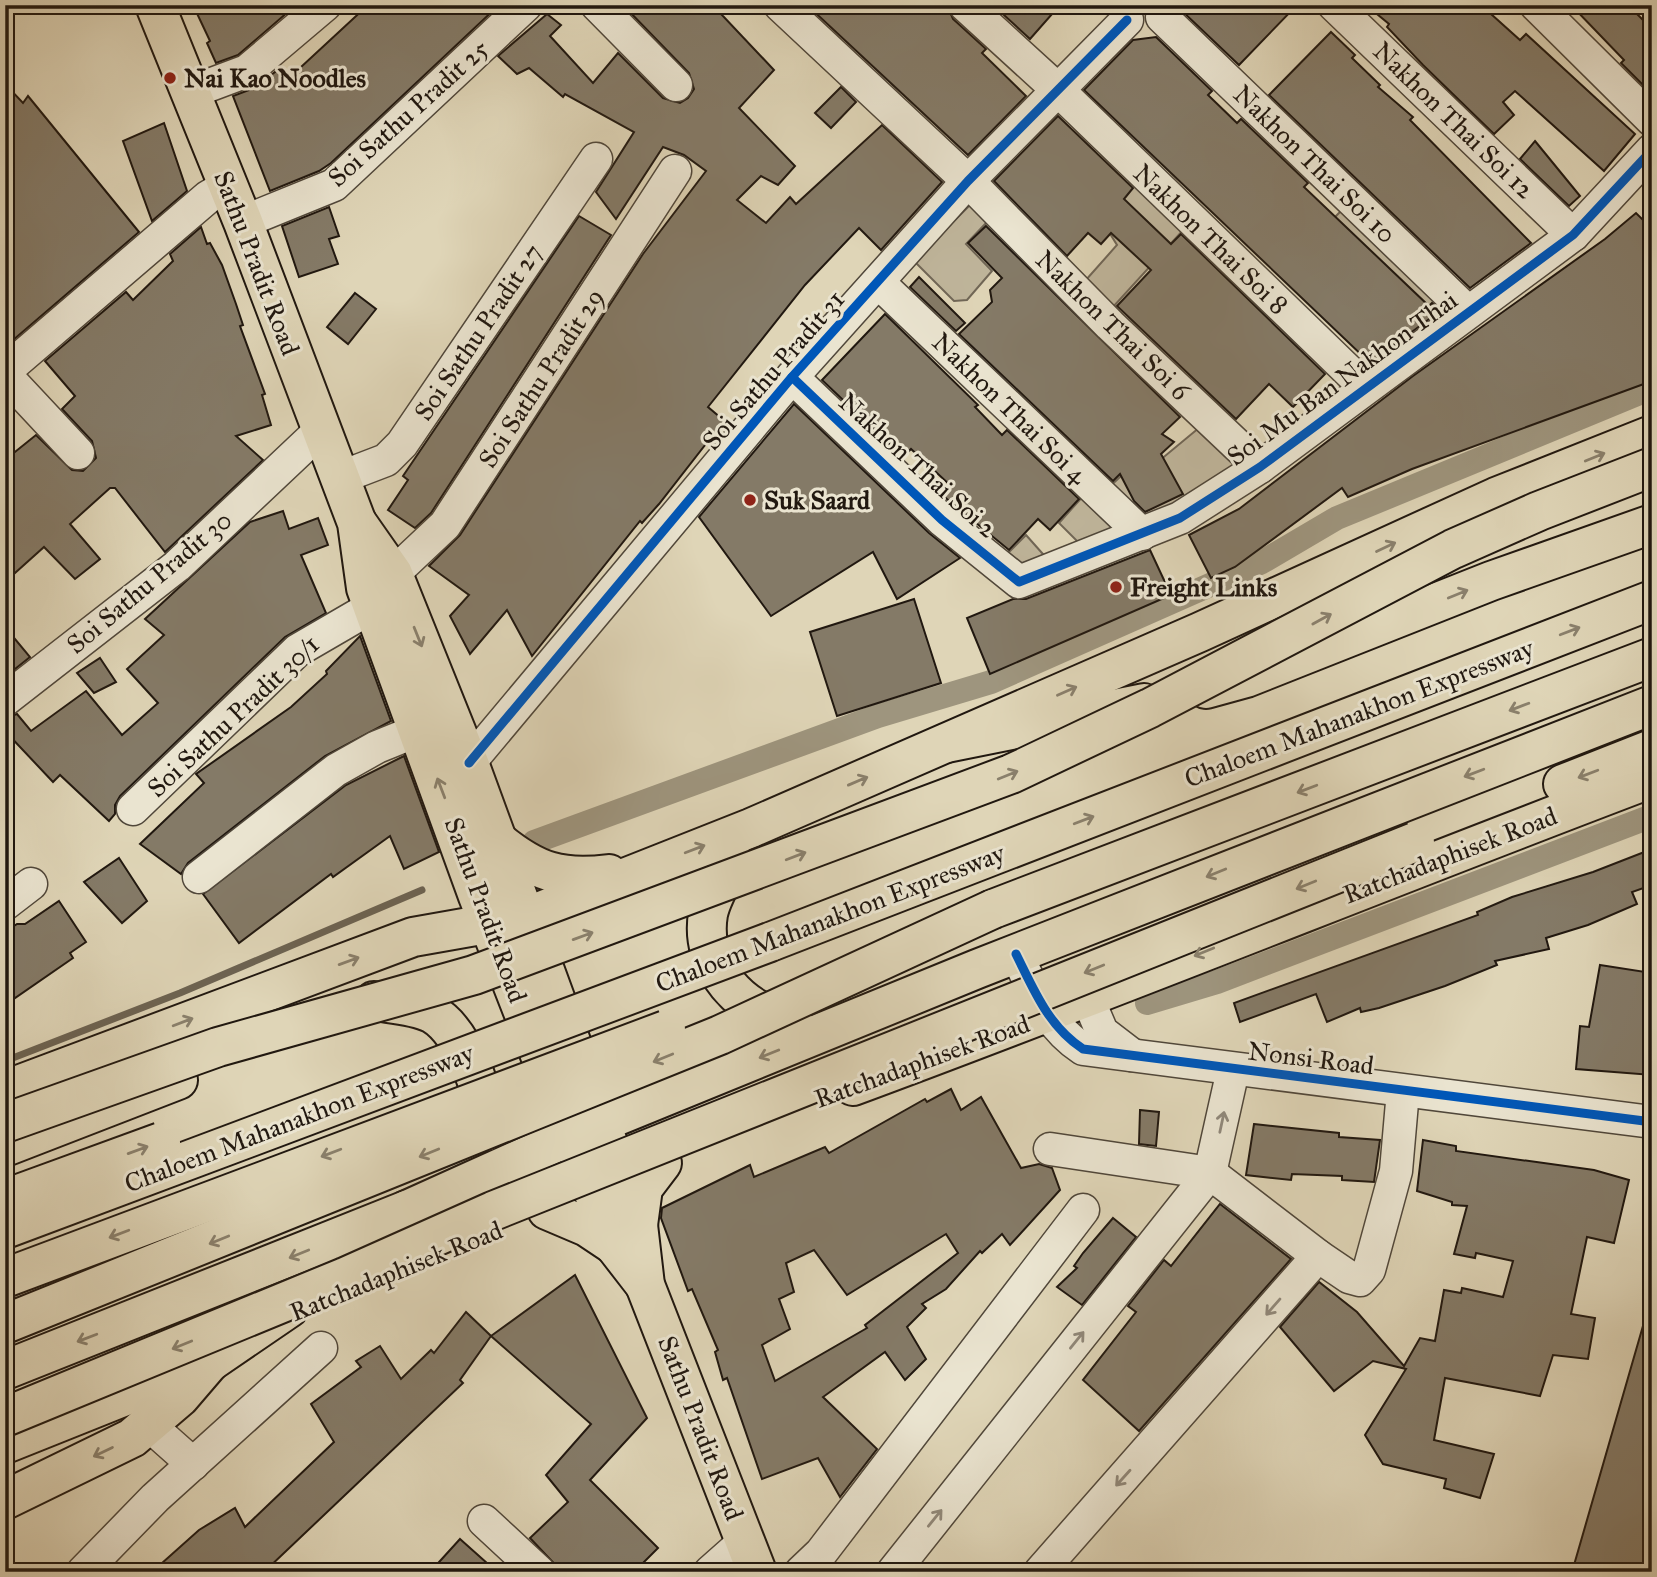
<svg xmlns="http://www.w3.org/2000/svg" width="1657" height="1577" viewBox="0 0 1657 1577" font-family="'IM FELL Great Primer',serif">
	<rect width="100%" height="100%" fill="#dfd5b7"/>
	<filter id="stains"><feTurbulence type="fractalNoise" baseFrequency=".00286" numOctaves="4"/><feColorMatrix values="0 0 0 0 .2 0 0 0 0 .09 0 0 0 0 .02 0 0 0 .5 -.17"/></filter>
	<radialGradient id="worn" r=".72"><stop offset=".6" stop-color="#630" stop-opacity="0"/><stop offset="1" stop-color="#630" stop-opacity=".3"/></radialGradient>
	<g fill="#bfb59b" stroke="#706656" stroke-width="2">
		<polygon points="1132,178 1185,228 1113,307 1085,281 1117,245 1104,224"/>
		<polygon points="971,204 988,221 966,244 992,271 967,300 954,301 914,261"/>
		<polygon points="1343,209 1437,302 1428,311 1331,221"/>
		<polygon points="1200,427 1244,467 1147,523 1106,490 1148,451 1159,461"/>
		<polygon points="1085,494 1119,525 1083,547 1059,523"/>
		<polygon points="1026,535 1050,562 1027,572 1000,561"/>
	</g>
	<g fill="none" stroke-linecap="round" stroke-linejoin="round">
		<polyline stroke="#6c6352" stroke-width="7" points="5,1061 180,993 422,890"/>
		<g stroke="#9e957e" stroke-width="24">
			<polyline points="534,842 878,716 991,682 1262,562 1337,518 1652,388"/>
			<polyline points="1147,1003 1217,982 1652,816"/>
		</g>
	</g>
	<g fill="#847a67" stroke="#211810" stroke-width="2" fill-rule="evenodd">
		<polygon points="193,5 296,5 238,55 216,63 207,43 210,41"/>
		<polygon points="368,5 499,5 331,163 319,171 270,191 233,96 254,88 279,69 287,80"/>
		<polygon points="623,5 732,5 722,15 774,70 739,108 795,166 778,185 761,176 737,200 766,223 790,197 796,204 882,125 942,182 881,250 859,228 805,285 708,407 727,423 711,442 709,440 659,504 642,523 640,521 532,656 507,610 470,654 450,616 469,595 429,566 460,535 643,254 706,171 684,155 663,147 616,219 596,192 634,132 565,94 563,97 529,68 517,74 498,56 547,14 561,25 550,36 593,83 618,53 663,98 680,103 688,98 694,89 689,73"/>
		<polygon points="807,5 947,5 953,19 986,49 982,53 1026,96 968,155"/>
		<polygon points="993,5 1060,5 1030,39"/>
		<polygon points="1185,5 1297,5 1239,65 1181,10"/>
		<polygon points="1366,5 1481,5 1520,40 1526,34 1635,134 1604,171 1515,91 1503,102 1514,115 1494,134 1423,65 1387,27 1389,24"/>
		<polygon points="1571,5 1628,5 1652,29 1652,94 1621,63 1624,60"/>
		<polygon points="1331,32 1355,55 1352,58 1380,85 1378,87 1413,117 1410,120 1531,243 1470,288 1269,95"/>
		<polygon points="1156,37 1212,91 1208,95 1237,123 1241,119 1308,183 1304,187 1429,306 1432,303 1440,311 1370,363 1084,90 1133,40"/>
		<polygon points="5,84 23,103 28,96 139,232 5,347"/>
		<polygon points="841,87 856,102 831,128 815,113"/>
		<polygon points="1058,116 1133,188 1124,199 1171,244 1181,234 1325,374 1293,407 1269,384 1236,419 1117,306 1151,270 1111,233 1101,244 1088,233 1067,256 994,181"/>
		<polygon points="164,123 187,191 152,221 123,141"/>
		<polygon points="1535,141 1580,196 1569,206 1520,159"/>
		<polygon points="329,207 339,236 329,239 338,264 299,277 282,226"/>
		<polygon points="1652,212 1652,381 1412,469 1348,497 1342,488 1235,567 1211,578 1189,535 1239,509 1413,376 1605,239 1636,213 1643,220"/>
		<polygon points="579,216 611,235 431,513 415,528 388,510 408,480 403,476"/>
		<polygon points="986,226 1180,417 1162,434 1174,442 1161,454 1183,494 1145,512 1134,501 1120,474 1113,481 959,334 992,302 990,290 1002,278 968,243"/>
		<polygon points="201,227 207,244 210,243 222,265 236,304 243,325 240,326 265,394 262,395 271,425 236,436 263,460 165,552 115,488 110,488 70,524 100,559 75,579 44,547 5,582 5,460 36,435 72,470 83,471 96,458 92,441 62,409 75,396 45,361 126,292 133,300 173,261 170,254"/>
		<polygon points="919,277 965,323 956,331 910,287"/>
		<polygon points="355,293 376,309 348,344 327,327"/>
		<polygon points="885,314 978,405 975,407 1002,435 1007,430 1079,499 1050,530 1038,519 1009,550 942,495 951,486 911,449 903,457 822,380"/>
		<polygon points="794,404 929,533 960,558 897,599 873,552 771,616 699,517"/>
		<polygon points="283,511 289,529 318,518 328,545 301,555 326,613 285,637 120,796 115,805 115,814 109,821 60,775 53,782 5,731 5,718 17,714 31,731 86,691 122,735 158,703 127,669 164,635 145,619 250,522"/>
		<polygon points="1150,550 1171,595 990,674 967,618 1013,599 1026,599"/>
		<polygon points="914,599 941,683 837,716 810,632"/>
		<polygon points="5,627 30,657 5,677"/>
		<polygon points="360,636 391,721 325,756 188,863 181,874 140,844 204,783 196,774 291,707 327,674 326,671"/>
		<polygon points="100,658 116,682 94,693 77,673"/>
		<polygon points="404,756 439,852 404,869 390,836 333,877 331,874 239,943 203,894 346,785"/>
		<polygon points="1652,849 1652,885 1632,892 1637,904 1588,925 1546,938 1549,949 1495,961 1497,965 1445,986 1379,1008 1361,1012 1360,1008 1327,1022 1316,994 1240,1022 1234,1003 1478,915 1477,912 1512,897 1593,872"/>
		<polygon points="119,858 147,901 122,923 84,882"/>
		<polygon points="59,901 86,942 70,953 73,958 15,998 5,984 5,932 17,924 25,924"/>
		<polygon points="1600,965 1652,973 1652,1075 1576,1069 1580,1026 1589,1027"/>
		<path d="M951,1089l10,21 20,-13 40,71 18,-4 13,4 8,22 -50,55 -8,-11 -20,19 -2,-2 -34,38 -24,15 4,4 -19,19 19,32 -21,21 -20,-28 -62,45 54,52 -37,48 -22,-39 -56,21 -35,-101 -4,2 -8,-28 3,-2 -26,-61 -4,2 -27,-73 1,-10 88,-43 4,12 71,-30 4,6 96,-54 2,3zM946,1234l12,19 -93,72 2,3 -92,53 -13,-36 28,-16 -11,-30 15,-7 -8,-29 28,-13 33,45z"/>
		<polygon points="1140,1110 1159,1112 1156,1146 1139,1144"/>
		<polygon points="1254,1124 1339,1133 1339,1137 1380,1140 1374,1182 1342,1180 1342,1176 1292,1174 1291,1180 1246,1175"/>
		<polygon points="1423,1140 1456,1146 1456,1151 1594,1170 1629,1180 1614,1243 1587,1237 1571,1314 1595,1318 1588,1359 1553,1355 1540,1396 1445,1378 1434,1440 1494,1454 1480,1498 1444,1488 1446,1479 1383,1464 1365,1435 1406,1369 1373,1361 1334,1391 1280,1327 1319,1282 1357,1312 1404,1366 1420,1338 1435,1341 1444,1290 1461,1293 1462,1288 1503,1297 1513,1261 1476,1253 1475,1258 1454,1254 1467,1206 1452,1205 1452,1202 1417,1191"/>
		<polygon points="1220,1204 1291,1259 1139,1431 1083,1380 1136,1312 1128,1306 1164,1260 1171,1266"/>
		<polygon points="1113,1218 1136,1237 1082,1305 1057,1287 1077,1268 1074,1266 1083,1253"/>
		<polygon points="575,1275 647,1418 590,1480 658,1548 634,1572 562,1572 530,1538 568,1502 546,1475 591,1424 491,1336"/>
		<polygon points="466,1312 491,1336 460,1380 463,1383 264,1572 152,1572 199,1530 235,1508 245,1527 334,1442 311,1404 361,1367 356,1361 380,1346 401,1379 431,1350 434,1353"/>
		<polygon points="1647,1312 1652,1312 1652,1572 1572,1572"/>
		<polygon points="460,1539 497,1572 430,1572"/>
	</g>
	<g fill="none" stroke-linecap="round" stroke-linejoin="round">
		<defs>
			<g id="minor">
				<polyline points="597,5 676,85"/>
				<polyline points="780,5 968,181 1110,325 1260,467"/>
				<polyline points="965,5 1058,90 1365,387"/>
				<polyline points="1334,5 1573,235"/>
				<polyline points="1536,5 1652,120"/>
				<polyline points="1162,17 1468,312"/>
				<polyline points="191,92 247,71 325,5"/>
				<polyline points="243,222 334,185 526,5"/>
				<polyline points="878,282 1142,534"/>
				<polyline points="5,371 208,197 228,185"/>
				<polyline points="5,375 78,453"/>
				<polyline points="792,377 942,520 1019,582 1180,518 1260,467 1573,235 1652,150"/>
				<polyline points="339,478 386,460 402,444 596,159"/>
				<polyline points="393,574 445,525 675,171"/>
				<polyline points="5,700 177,566 320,431"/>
				<polyline points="469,763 792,377 968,181 1127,20"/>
				<polyline points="133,809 298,650 372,607"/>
				<polyline points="199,877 336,770 377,747 419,730"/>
				<polyline points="5,904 31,884"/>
				<path d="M1016,954c18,36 32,72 67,95l569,73"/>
				<polyline points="1088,999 1102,1032 1132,1055"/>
				<polyline points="1050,1149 1210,1173 1318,1256 1349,1277 1360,1280 1369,1270 1396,1171 1403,1091"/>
				<polyline points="148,1424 193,1464"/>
				<polyline points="484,1521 539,1572"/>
				<polyline points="83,1572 155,1498 321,1348"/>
				<polyline points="710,1572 745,1541"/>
				<polyline points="801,1572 821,1553 1083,1210"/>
				<polyline points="893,1572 1210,1173 1233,1070"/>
				<polyline points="1040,1572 1318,1256"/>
			</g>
			<g id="major">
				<polyline points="155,5 243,222 357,523 366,588 478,896 614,1245 645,1285"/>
				<polyline points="358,524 393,574 469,763 638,1225 645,1285 757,1572"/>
				<polyline points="1563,784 1652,749"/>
				<path d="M499,842c37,30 62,38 110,32"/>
				<path d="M733,860c-9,17 -21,35 -25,54 -9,53 34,100 85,108"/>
				<path d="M374,1001c19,3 42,4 59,13 31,18 55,84 52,118"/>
				<path d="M853,1086c268,-99 532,-207 799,-308"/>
				<polyline points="5,1090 413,937 526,917 751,828 1200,632 1496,497 1652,435"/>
				<polyline points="5,1147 178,1080"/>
				<polyline points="547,1210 587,1227 614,1245"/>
				<polyline points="638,1225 643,1188 662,1163"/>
				<polyline points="382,1231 407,1210 600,1123 977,969 1652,705"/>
				<polyline points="5,1444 210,1362 289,1308"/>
			</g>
			<g id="highway">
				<polyline points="1206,689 1246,678 1491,581 1652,524"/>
				<polyline points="947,743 1144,703"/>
				<polyline points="993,909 1652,657"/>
				<polyline points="770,942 1652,600"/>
				<polyline points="5,1370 407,1210"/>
				<polyline points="5,1500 132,1438 180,1397 210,1362"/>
			</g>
		</defs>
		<use href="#minor" stroke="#50473a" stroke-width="35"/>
		<use href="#major" stroke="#211810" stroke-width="42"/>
		<use href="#highway" stroke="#211810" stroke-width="42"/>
		<use href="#minor" stroke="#eae4d0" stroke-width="32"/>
		<use href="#major" stroke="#dfd5b7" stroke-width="38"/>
		<use href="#highway" stroke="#dfd5b7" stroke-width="38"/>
		<defs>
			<g id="major-bridge">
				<polyline points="5,1123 218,1047 474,975 1011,774 1150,708 1453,549 1539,511 1652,467"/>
				<polyline points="5,1417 345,1277 493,1211 1415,842"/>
			</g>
			<g id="highway-bridge">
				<polyline points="5,1199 161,1142"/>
				<polyline points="5,1229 770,942"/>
				<polyline points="5,1278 666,1030"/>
				<polyline points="5,1324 720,1035 993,909"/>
			</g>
		</defs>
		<use href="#major-bridge" stroke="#211810" stroke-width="42" stroke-linecap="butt"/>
		<use href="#highway-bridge" stroke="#211810" stroke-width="42" stroke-linecap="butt"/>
		<use href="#major-bridge" stroke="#dfd5b7" stroke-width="38"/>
		<use href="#highway-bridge" stroke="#dfd5b7" stroke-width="38"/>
		<defs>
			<g id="cycleway">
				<polyline points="792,377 942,520 1019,582 1180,518 1260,467 1573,235 1652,150"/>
				<polyline points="469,763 792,377 968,181 1127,20"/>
				<path d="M1016,954c18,36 32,72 67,95l569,73"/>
			</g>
		</defs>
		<use href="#cycleway" stroke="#eae4d0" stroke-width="13"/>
		<use href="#cycleway" stroke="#0057b8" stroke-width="9"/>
	</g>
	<defs><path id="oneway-shaft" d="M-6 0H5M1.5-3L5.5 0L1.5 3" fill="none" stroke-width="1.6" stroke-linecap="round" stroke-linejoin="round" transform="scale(1.75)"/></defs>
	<g stroke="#8a806c">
		<use href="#oneway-shaft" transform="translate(1595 457) rotate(-22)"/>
		<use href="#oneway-shaft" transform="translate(1386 547) rotate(-25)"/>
		<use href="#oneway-shaft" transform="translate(1458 594) rotate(-22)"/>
		<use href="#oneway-shaft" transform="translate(1322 619) rotate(-29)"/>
		<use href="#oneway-shaft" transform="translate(1570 631) rotate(-21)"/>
		<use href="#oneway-shaft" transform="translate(418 637) rotate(68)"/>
		<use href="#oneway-shaft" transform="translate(1067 691) rotate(-24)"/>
		<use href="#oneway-shaft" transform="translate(1519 707) rotate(159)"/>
		<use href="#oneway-shaft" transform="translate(1474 773) rotate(159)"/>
		<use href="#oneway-shaft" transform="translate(1588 774) rotate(159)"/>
		<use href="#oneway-shaft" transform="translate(1008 775) rotate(-22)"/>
		<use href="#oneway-shaft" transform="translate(858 781) rotate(-23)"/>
		<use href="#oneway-shaft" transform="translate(441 788) rotate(-111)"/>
		<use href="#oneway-shaft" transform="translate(1307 789) rotate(159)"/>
		<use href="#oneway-shaft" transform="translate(1084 820) rotate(-21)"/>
		<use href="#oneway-shaft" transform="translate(695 849) rotate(-21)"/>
		<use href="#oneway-shaft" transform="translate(796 856) rotate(-21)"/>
		<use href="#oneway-shaft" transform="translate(1216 873) rotate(158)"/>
		<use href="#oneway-shaft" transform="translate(1306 885) rotate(158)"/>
		<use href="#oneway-shaft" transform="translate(583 936) rotate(-20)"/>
		<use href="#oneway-shaft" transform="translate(1204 952) rotate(158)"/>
		<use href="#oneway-shaft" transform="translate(349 961) rotate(-20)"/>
		<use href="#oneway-shaft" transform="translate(1094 969) rotate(158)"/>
		<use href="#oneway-shaft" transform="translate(183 1022) rotate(-21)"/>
		<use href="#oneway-shaft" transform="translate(769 1054) rotate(158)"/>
		<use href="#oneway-shaft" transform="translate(663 1058) rotate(158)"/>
		<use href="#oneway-shaft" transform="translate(138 1150) rotate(-20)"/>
		<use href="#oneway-shaft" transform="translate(331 1153) rotate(159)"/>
		<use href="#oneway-shaft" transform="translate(429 1153) rotate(158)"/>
		<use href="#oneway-shaft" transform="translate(119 1234) rotate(159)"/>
		<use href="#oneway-shaft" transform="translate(219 1240) rotate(158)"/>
		<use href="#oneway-shaft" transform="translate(299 1254) rotate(158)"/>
		<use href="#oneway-shaft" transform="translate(87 1338) rotate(159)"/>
		<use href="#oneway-shaft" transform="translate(182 1345) rotate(158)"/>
		<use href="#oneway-shaft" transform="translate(103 1452) rotate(154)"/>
	</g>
	<g stroke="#90887a">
		<use href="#oneway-shaft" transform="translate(1222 1122) rotate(-78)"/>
		<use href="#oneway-shaft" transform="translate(1273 1307) rotate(131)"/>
		<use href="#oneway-shaft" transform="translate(1077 1340) rotate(-51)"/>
		<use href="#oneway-shaft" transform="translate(1123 1478) rotate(132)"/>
		<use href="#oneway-shaft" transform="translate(935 1518) rotate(-51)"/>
	</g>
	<g fill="#8f2418" stroke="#eae4d0" stroke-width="2.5">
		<circle cx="170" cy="78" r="7"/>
		<circle cx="750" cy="500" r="7"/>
		<circle cx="1116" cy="587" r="7"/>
	</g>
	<g text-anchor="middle" stroke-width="6" stroke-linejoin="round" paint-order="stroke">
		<g font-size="26" font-weight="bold" fill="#211810" stroke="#eae4d0" text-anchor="start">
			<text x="184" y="87">Nai Kao Noodles</text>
			<text x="764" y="509">Suk Saard</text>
			<text x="1130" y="596">Freight Links</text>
		</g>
		<g font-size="26" fill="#211810" stroke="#eae4d0">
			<text transform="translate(408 113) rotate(-42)" y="9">Soi Sathu Pradit 25</text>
			<text transform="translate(1454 120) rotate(44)" y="9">Nakhon Thai Soi 12</text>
			<text transform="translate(1315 164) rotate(44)" y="9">Nakhon Thai Soi 10</text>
			<text transform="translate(1211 239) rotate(44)" y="9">Nakhon Thai Soi 8</text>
			<text transform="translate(257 263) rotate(69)" y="9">Sathu Pradit Road</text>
			<text transform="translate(1113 325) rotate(44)" y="9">Nakhon Thai Soi 6</text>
			<text transform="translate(478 332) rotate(-56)" y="9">Soi Sathu Pradit 27</text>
			<text transform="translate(773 370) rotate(-49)" y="9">Soi Sathu Pradit 31</text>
			<text transform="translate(541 378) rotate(-57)" y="9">Soi Sathu Pradit 29</text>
			<text transform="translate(1342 378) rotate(-36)" y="9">Soi Mu Ban Nakhon Thai</text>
			<text transform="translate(1010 408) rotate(44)" y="9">Nakhon Thai Soi 4</text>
			<text transform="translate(918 465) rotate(42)" y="9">Nakhon Thai Soi 2</text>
			<text transform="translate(149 582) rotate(-40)" y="9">Soi Sathu Pradit 30</text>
			<text transform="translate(1359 713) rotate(-21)" y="9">Chaloem Mahanakhon Expressway</text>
			<text transform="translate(233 716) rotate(-43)" y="9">Soi Sathu Pradit 30/1</text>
			<text transform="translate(1450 855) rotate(-21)" y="9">Ratchadaphisek Road</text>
			<text transform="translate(486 910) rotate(70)" y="9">Sathu Pradit Road</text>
			<text transform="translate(830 918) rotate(-21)" y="9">Chaloem Mahanakhon Expressway</text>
			<text transform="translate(1311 1058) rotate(7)" y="9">Nonsi Road</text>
			<text transform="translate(922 1061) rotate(-20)" y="9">Ratchadaphisek Road</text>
			<text transform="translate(299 1118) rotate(-21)" y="9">Chaloem Mahanakhon Expressway</text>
			<text transform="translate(396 1271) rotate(-22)" y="9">Ratchadaphisek Road</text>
			<text transform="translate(701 1428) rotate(69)" y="9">Sathu Pradit Road</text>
		</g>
	</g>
	<rect width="1657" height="1577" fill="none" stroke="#dfd5b7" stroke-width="28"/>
	<rect x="7" y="7" width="1643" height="1563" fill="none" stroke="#211810" stroke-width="3.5"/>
	<rect x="14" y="14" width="1629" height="1549" fill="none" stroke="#211810" stroke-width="2"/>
	<rect width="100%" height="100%" filter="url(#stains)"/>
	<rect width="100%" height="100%" fill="url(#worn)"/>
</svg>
